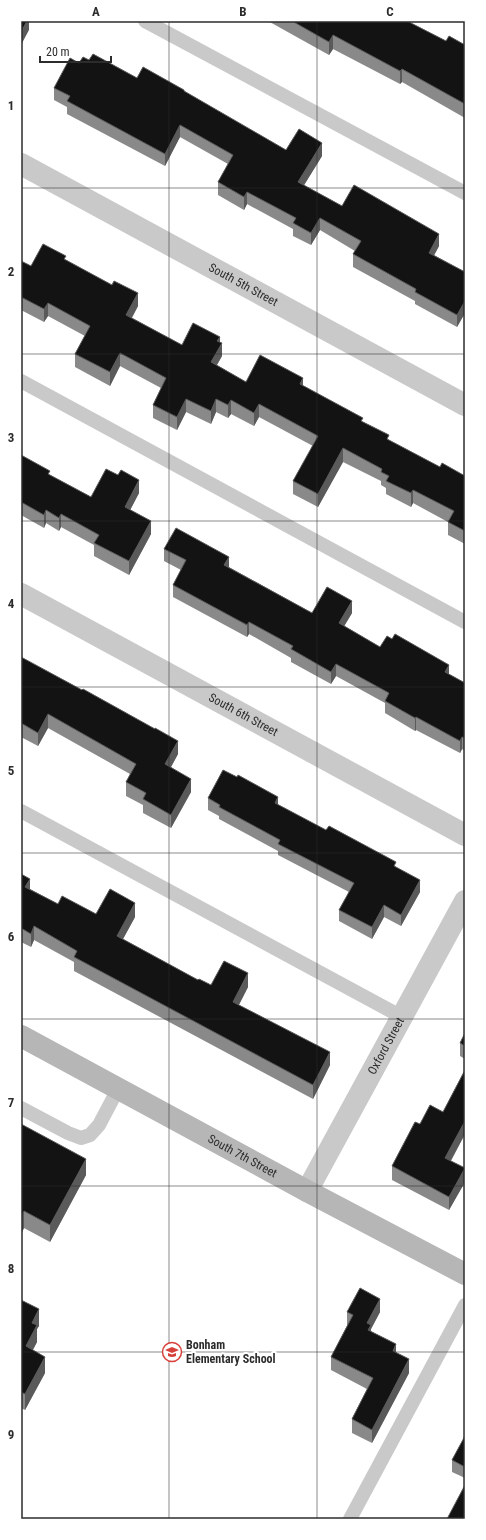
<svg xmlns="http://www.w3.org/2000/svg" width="486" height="1540" viewBox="0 0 486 1540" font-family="'Roboto Condensed',sans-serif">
	<rect width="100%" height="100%" fill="#fff"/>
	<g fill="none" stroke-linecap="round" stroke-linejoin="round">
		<g stroke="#c9c9c9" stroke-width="14">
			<polyline points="145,21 465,193"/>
			<polyline points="21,381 465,622"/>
			<polyline points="21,811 402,1017"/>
			<polyline points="21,1108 68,1133 81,1138 90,1135 99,1125 118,1089"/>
			<polyline points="350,1519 465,1305"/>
		</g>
		<g stroke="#c9c9c9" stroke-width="22">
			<path id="s1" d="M21,164l444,241"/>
			<path id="s2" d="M21,594l444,241"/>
			<path id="s3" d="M307,1191l158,-290"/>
		</g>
		<path stroke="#b6b6b6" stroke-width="22" id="s4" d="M21,1036l286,155 158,83"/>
	</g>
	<g fill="#898989">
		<polygon points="268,21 407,21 446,41 465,45 465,118 402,82 400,84 333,49 329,55"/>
		<polygon points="89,60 137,78 184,92 286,150 322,156 304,185 342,206 439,246 434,255 465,272 465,313 457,327 415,304 415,301 353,267 353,254 355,251 320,230 311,245 293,236 293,229 247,204 244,210 218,195 218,182 228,164 180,137 165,166 67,114 67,107 54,100 54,88 79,63"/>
		<polygon points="66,260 138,306 132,318 182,345 220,342 222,356 217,365 246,382 303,386 363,422 389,441 440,467 465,476 465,544 448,535 448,522 413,503 411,507 386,494 386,488 381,485 381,481 343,462 318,507 293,494 293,481 313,446 259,417 254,426 231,414 228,418 216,412 211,424 186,412 177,430 153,418 153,405 161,388 120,366 110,386 75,367 75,354 85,336 48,316 44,322 21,310 21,261 31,266"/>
		<polygon points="21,455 50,475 91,497 139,493 130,510 151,534 129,575 94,556 94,545 61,527 59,531 46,523 44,528 21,515"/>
		<polygon points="164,549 229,567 312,613 352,613 344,626 380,647 449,674 465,683 465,751 462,749 460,753 416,730 415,731 385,713 385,703 336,676 331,684 291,662 291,658 249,634 247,637 173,597 173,585 181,570 164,561"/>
		<polygon points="21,657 178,754 171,767 191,792 171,828 143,813 143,805 126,796 126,782 130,774 48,728 38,746 21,737"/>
		<polygon points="208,798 278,805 396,867 420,892 401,926 384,917 372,939 339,921 339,910 349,892 278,855 278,851 219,819 219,816 208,810"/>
		<polygon points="21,874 30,889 58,904 96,914 135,917 123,939 198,980 211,985 248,987 239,1005 330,1065 313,1099 74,971 74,962 34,940 31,947 21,942"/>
		<polygon points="460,1043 465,1046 465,1059 460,1056"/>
		<polygon points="465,1070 465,1134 451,1161 465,1182 449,1210 392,1180 392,1166 420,1124 443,1112"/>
		<polygon points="21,1124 86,1175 50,1242 24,1228 21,1234"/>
		<polygon points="21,1300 39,1326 37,1329 37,1342 33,1350 45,1373 25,1410 21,1408"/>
		<polygon points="347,1312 380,1312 371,1329 371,1331 396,1352 409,1373 372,1443 352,1433 352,1419 367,1389 331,1370 331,1357 347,1326"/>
		<polygon points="465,1436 465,1478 452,1472 452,1460"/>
	</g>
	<g fill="#5a5a5a">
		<polygon points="27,21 29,21 29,30 21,45 21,32"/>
		<polygon points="333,35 333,49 329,55 329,42"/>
		<polygon points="402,69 402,82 400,84 400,71"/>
		<polygon points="180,125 180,137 165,166 165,154"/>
		<polygon points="322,143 322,156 298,195 298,182"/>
		<polygon points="247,192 247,204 244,210 244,197"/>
		<polygon points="320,218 320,230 311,245 311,233"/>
		<polygon points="439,234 439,246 429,265 429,253"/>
		<polygon points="138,293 138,306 126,328 126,315"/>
		<polygon points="465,301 465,313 457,327 457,315"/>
		<polygon points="48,303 48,316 44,322 44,309"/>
		<polygon points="220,337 220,347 222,343 222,356 211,375 211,362 217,341"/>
		<polygon points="120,353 120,366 110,386 110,372"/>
		<polygon points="303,378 303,391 300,384"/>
		<polygon points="186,399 186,412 177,430 177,417"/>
		<polygon points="216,399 216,412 211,424 211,411"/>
		<polygon points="231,400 231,414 228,418 228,405"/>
		<polygon points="259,404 259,417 254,426 254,413"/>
		<polygon points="343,448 343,462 318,507 318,494"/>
		<polygon points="139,480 139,493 125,520 125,507"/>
		<polygon points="413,490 413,503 411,507 411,493"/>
		<polygon points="46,510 46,523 44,528 44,515"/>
		<polygon points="61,514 61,527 59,531 59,518"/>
		<polygon points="151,521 151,534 129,575 129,561"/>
		<polygon points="229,557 229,569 224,565"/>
		<polygon points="352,601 352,613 339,635 339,623"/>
		<polygon points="249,622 249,634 247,637 247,625"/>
		<polygon points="336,664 336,676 331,684 331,672"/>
		<polygon points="449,665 449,678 445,672"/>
		<polygon points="48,714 48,728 38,746 38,733"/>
		<polygon points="416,717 416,730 415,731 415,718"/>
		<polygon points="462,737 462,749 460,753 460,741"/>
		<polygon points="178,741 178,754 165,778 165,764"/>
		<polygon points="191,779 191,792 171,828 171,815"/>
		<polygon points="278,797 278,809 275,803"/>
		<polygon points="30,879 30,893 25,887"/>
		<polygon points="420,880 420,892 401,926 401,915"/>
		<polygon points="135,903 135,917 117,950 117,936"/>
		<polygon points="384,905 384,917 372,939 372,927"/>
		<polygon points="34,926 34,940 31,947 31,934"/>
		<polygon points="248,973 248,987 233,1016 233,1002"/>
		<polygon points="330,1052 330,1065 313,1099 313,1085"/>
		<polygon points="465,1121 465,1134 445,1171 445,1158"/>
		<polygon points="86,1159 86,1175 50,1242 50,1225"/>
		<polygon points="465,1168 465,1182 449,1210 449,1197"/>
		<polygon points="24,1211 24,1228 21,1234 21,1217"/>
		<polygon points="380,1299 380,1312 371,1329 371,1338 368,1344 367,1323"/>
		<polygon points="39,1309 39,1326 37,1329 37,1342 26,1362 26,1346 32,1323"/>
		<polygon points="396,1344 396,1358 393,1351"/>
		<polygon points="45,1357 45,1373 25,1410 25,1394"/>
		<polygon points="409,1359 409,1373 372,1443 372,1430"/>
	</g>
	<g fill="#131313" stroke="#5a5a5a">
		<polygon points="21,21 27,21 21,32"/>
		<polygon points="292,21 407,21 446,41 449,36 465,45 464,47 465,48 465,104 402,69 400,71 333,35 329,42"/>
		<polygon points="93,54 137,78 143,67 184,90 184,91 286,150 299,129 322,143 298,182 342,206 354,185 439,234 429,253 465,272 465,301 457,315 415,292 416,289 353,254 361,241 320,218 311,233 293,223 296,218 247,192 244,197 218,182 233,155 180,125 165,154 67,101 70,96 54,88 70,58 79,63 83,57 89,60"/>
		<polygon points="43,244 66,256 64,259 112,285 114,281 138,293 126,315 182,345 193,323 220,337 217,341 222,343 211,362 246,382 260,355 303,378 300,384 363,418 361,421 389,435 387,439 440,467 442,463 465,476 465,531 448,522 454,511 413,490 411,493 386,481 389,476 381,472 382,469 343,448 318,494 293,481 318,436 259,404 254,413 231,400 228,405 216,399 211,411 186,399 177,417 153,405 166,378 120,353 110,372 75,354 90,326 48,303 44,309 21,297 21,261 31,266"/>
		<polygon points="21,455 50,471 48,474 91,497 106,469 118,475 121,470 139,480 125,507 151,521 129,561 94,543 99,535 61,514 59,518 46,510 44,515 21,502"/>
		<polygon points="176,528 229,557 224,565 312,613 327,587 352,601 339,623 380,647 387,636 392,639 395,634 449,665 445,672 465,683 465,738 462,737 460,741 416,717 415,718 385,701 389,693 336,664 331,672 291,649 293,646 249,622 247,625 173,585 186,560 164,549"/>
		<polygon points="21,657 82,690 83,689 155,729 155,728 178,741 165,764 191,779 171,815 143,799 146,793 126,782 136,764 48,714 38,733 21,723"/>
		<polygon points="223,770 237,777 238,775 278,797 275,803 326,830 329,826 396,862 394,866 420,880 401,915 384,905 372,927 339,910 354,883 278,844 280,840 219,807 220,805 208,798"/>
		<polygon points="21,874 30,879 25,887 58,904 62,896 96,914 110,889 135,903 117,936 198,980 199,979 211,985 224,961 248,973 233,1002 330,1052 313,1085 74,957 77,951 34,926 31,934 21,928"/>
		<polygon points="465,1033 465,1046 460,1043"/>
		<polygon points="465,1070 465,1121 445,1158 465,1168 449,1197 392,1166 415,1122 420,1124 430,1105 443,1112"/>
		<polygon points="21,1124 86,1159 50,1225 24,1211 21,1217"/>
		<polygon points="360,1288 380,1299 367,1323 371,1325 368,1330 396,1344 393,1351 409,1359 372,1430 352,1419 373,1378 331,1357 353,1315 347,1312"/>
		<polygon points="21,1300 39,1309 32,1323 37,1325 26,1346 45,1357 25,1394 21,1392"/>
		<polygon points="465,1436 465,1467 452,1460"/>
		<polygon points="465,1485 465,1519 447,1519"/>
	</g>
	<path fill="none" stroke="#2c2c2c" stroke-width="1" stroke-opacity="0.55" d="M169,21v1498M317,21v1498M21,188h444M21,354h444M21,521h444M21,687h444M21,853h444M21,1019h444M21,1186h444M21,1352h444"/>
	<defs>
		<symbol id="school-ring" viewBox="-11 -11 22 22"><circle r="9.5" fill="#fff" stroke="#d7403a" stroke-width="1.5"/><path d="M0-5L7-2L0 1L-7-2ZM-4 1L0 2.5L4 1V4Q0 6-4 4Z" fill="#d7403a"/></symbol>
	</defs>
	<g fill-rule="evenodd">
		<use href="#school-ring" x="161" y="1341" width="22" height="22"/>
	</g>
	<g text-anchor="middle" stroke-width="4" stroke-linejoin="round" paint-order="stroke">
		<g font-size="12" fill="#2c2c2c" stroke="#fff">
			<text dy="4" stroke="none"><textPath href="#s1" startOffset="253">South 5th Street</textPath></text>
			<text dy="4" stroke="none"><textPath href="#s2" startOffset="253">South 6th Street</textPath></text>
			<text dy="4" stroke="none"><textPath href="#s3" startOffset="165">Oxford Street</textPath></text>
			<text dy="4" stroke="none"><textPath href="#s4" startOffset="252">South 7th Street</textPath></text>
		</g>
		<g font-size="12" font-weight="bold" fill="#2c2c2c" stroke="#fff" text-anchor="start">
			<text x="186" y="1349">Bonham<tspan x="186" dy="14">Elementary School</tspan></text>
		</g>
	</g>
	<rect width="486" height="1540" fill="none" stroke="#ffffff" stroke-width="44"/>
	<path d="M40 56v6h71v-6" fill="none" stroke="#2c2c2c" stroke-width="2"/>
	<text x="46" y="56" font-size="12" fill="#2c2c2c" stroke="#ffffff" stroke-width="3" paint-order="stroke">20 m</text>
	<rect x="22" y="22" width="442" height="1496" fill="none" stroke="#2c2c2c" stroke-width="1.5"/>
	<g font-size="13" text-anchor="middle" font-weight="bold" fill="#2c2c2c">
		<text x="96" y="16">A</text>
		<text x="243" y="16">B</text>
		<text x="390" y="16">C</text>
		<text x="11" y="110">1</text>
		<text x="11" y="276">2</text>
		<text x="11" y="442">3</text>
		<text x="11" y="608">4</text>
		<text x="11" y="775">5</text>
		<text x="11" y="941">6</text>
		<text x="11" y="1107">7</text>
		<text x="11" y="1273">8</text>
		<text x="11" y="1439">9</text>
	</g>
</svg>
